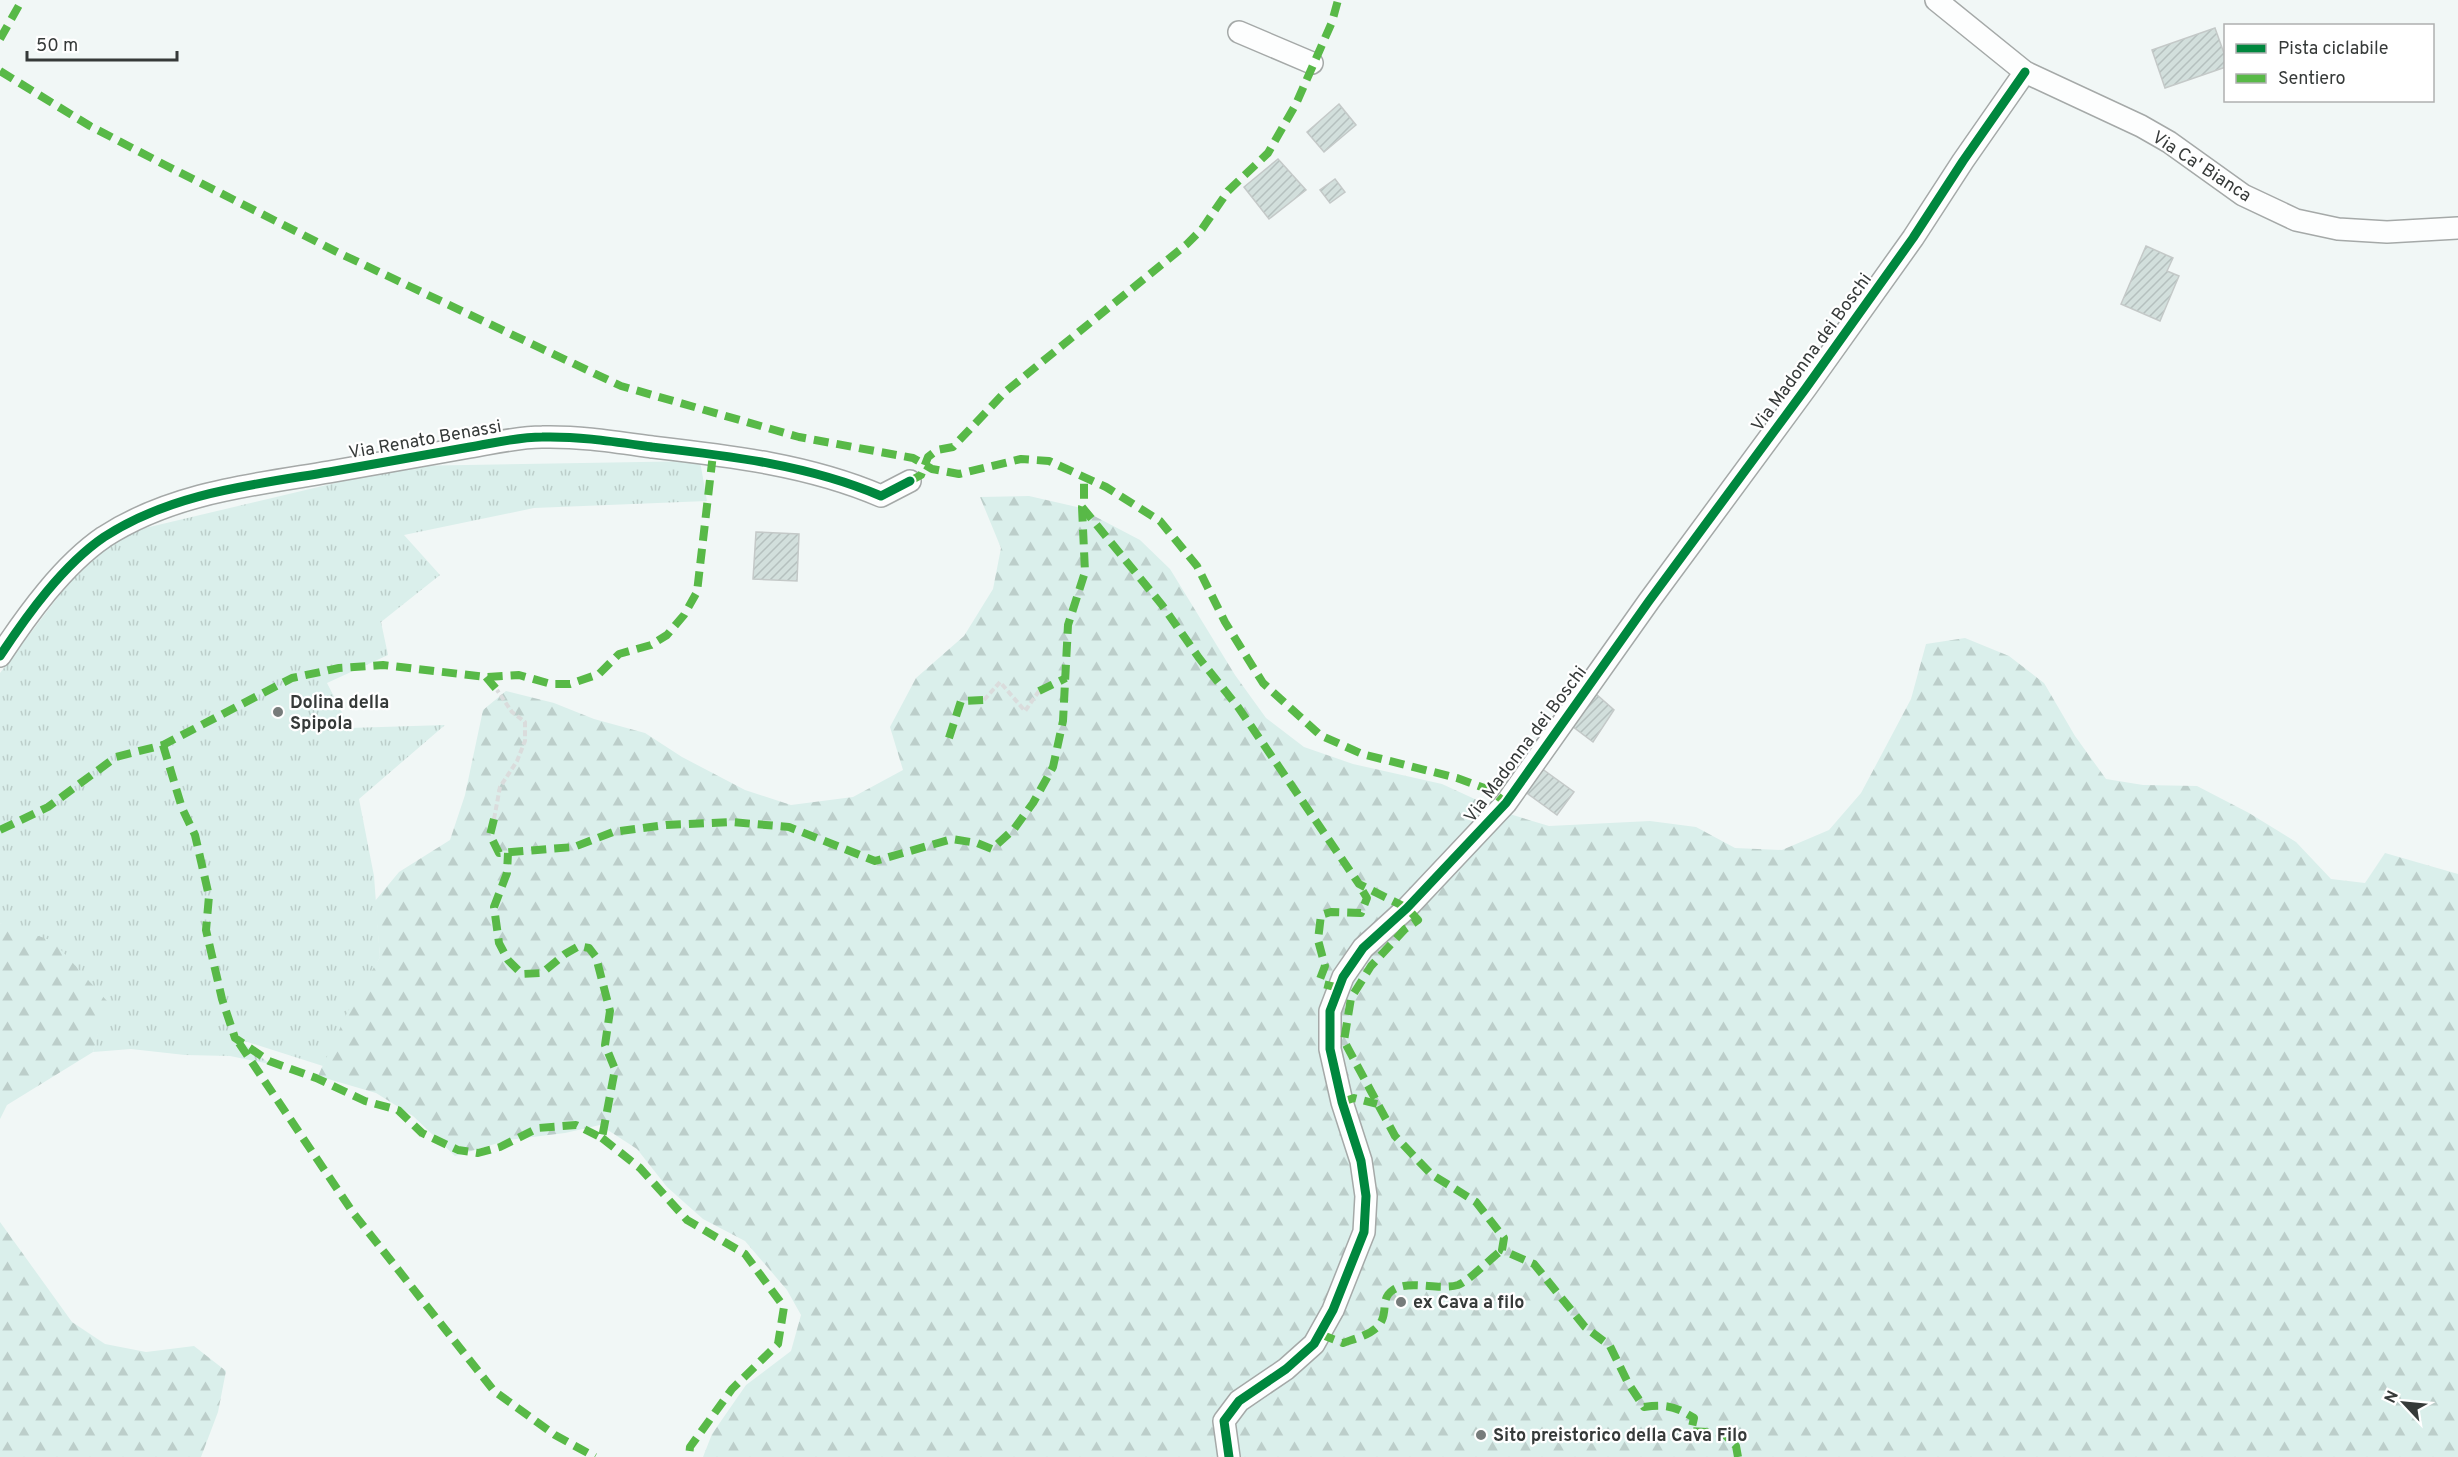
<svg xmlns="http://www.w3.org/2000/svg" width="2458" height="1457" viewBox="0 0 2458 1457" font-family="Overpass,sans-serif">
	<defs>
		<pattern id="grass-tufts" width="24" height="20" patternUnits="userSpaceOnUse" patternTransform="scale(1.5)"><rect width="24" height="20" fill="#daefeb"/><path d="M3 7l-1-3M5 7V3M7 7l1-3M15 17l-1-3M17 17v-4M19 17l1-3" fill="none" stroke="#bcceca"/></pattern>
		<pattern id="forest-firs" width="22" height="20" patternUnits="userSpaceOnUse" patternTransform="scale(1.5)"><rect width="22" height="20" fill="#daefeb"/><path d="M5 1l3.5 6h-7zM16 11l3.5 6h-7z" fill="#bcceca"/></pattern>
		<pattern id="building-hatch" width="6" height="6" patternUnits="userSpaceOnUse" patternTransform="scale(1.5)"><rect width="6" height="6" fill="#d2dfdc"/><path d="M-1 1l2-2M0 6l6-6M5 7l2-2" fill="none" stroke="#b5c0be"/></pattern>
	</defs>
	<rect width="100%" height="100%" fill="#f1f7f6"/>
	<polygon fill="url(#grass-tufts)" points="700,461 707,501 534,508 404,535 440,575 381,622 388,655 327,683 350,728 445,725 359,799 374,876 380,957 323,1066 238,1039 270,1064 230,1056 185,1055 131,1049 93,1052 106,1000 0,923 0,673 103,538 407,466"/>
	<g fill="url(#forest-firs)">
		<polygon points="1029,496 1077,507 1140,540 1170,569 1235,675 1266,718 1304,747 1353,764 1442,784 1503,812 1549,826 1650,821 1696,827 1735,848 1782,850 1829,830 1861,793 1876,765 1911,699 1926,644 1965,638 2009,656 2044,683 2075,736 2106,779 2143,785 2197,786 2249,813 2296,842 2331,879 2365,883 2385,853 2458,874 2458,1457 703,1457 712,1434 746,1385 791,1351 801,1315 787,1290 745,1241 703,1219 667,1187 637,1149 600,1125 565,1133 508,1140 455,1156 413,1116 376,1093 318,1076 347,1013 380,957 375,901 399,872 450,840 465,795 483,710 506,691 554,703 594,719 645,733 682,757 745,790 791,805 853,797 903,770 890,727 916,678 964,636 993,589 1001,548 980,497"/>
		<polygon points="0,923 53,941 107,1001 93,1052 7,1105 0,1119"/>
		<polygon points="0,1222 72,1322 105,1344 146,1352 194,1346 226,1371 218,1412 201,1457 0,1457"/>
	</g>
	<g fill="url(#building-hatch)" stroke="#c4c9c8" stroke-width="1.5">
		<polygon points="2215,28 2226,59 2226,67 2165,88 2152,50"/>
		<polygon points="1339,104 1356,125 1324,152 1307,132"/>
		<polygon points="1278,159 1306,190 1269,219 1244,187"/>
		<polygon points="1335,179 1345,192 1330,203 1320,190"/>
		<polygon points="2146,246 2173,258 2167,271 2179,276 2160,321 2121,304"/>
		<polygon points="756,532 799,534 797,581 753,579"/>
		<polygon points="1596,694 1614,710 1593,742 1572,726"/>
		<polygon points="1541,768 1574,792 1557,815 1524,791"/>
	</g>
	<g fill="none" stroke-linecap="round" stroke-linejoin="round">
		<defs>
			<g id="minor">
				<polyline points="1936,0 2025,72 2141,126 2169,142 2243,195 2296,220 2338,229 2387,232 2458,228"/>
				<polyline points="1239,32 1312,63"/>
				<path d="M0,656c27,-41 63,-91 104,-119 68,-44 147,-52 225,-65 47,-8 94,-17 141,-25 24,-4 48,-10 72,-10 37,-1 74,5 110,10 78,9 157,18 229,49l29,-15"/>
				<polyline points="1229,1457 1224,1421 1239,1401 1286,1369 1314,1344 1333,1310 1364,1232 1366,1196 1361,1161 1342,1102 1330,1049 1330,1011 1343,977 1363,948 1407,908 1506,803 1649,601 1806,388 1913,238 1963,161 2025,72"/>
			</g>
		</defs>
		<use href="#minor" stroke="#a5a9a8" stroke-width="24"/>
		<g stroke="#dadcdc" stroke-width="4" stroke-dasharray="6 3" stroke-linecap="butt">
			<polyline points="984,700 1000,682 1025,711 1039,691"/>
			<polyline points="494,819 500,787 517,761 525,741 525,722 512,712 497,690"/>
		</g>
		<use href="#minor" stroke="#fdfefe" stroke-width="21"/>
		<g stroke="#58b947" stroke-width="8" stroke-dasharray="15 8" stroke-linecap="butt">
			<polyline points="0,39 22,0"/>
			<polyline points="0,71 90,126 165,165 339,253 621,386 799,437 913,458 932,469 959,474 1021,459 1049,461 1106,487 1160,521 1197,566 1225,622 1263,683 1320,735 1362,754 1457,778 1490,790 1506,803"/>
			<polyline points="910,481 921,475 928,457 937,450 953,447 1005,392 1187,244 1202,229 1228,191 1268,153 1296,104 1332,22 1338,0"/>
			<path d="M1082,507l80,98 37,53 39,49 121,177 48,24 11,12 -13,9 -34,37 -20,32 -7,43 51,95 36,38 45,28 28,36 -2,12 32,14 51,63 25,19 18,37 16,24c22,-3 31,-1 50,11l-3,13 32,2 13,13 2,11"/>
			<polyline points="486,677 497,690"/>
			<polyline points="1039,691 1066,678"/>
			<polyline points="949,738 961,701 984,700"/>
			<polyline points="163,745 182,808 195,835 209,896 206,930 222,999 235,1038 269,1061 316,1078 365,1101 398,1110 422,1133 458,1150 478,1153 500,1147 538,1128 576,1125 602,1138 615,1069 605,1045 610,1011 596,957 589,948 579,946 565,954 542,973 522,974 508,960 499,943 494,907 507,873 508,853"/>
			<polyline points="494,819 490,835 499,853 574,847 613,832 666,825 731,822 789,827 875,861 952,839 977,843 992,849 1014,829 1033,803 1053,767 1063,721 1068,625 1085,572 1082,507 1084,502 1084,478"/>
			<polyline points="0,830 48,807 116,757 163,745 292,678 339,668 383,665 486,677 519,675 551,684 570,684 599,674 619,654 651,645 667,635 684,615 697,592 713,454"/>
			<polyline points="1339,988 1323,984 1320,979 1325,966 1318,940 1321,915 1331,912 1361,913 1367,898 1359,885"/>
			<polyline points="239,1043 354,1214 494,1391 555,1435 595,1457"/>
			<polyline points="1342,1102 1354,1098 1377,1104"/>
			<polyline points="602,1138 640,1168 687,1220 745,1254 784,1307 778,1344 732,1389 690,1447 689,1457"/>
			<path d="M1320,1334l23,9c13,-5 33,-9 39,-23 5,-11 -1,-22 11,-30 17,-11 45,1 65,-5 11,-4 33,-27 44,-35"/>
		</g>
		<defs>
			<g id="cycleway">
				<path d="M0,656c27,-41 63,-91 104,-119 68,-44 147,-52 225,-65 47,-8 94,-17 141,-25 24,-4 48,-10 72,-10 37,-1 74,5 110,10 78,9 157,18 229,49l29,-15"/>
				<polyline points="1229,1457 1224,1421 1239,1401 1286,1369 1314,1344 1333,1310 1364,1232 1366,1196 1361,1161 1342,1102 1330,1049 1330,1011 1343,977 1363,948 1407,908 1506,803 1649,601 1806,388 1913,238 1963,161 2025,72"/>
			</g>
		</defs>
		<use href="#cycleway" stroke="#fff" stroke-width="13"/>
		<use href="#cycleway" stroke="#00873e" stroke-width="9"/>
	</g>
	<g fill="#777c7b" stroke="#fff" stroke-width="2">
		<circle cx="278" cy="712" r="6"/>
		<circle cx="1401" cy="1302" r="6"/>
		<circle cx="1481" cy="1435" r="6"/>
	</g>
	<g text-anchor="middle" stroke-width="4.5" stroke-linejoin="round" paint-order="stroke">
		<g font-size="18" fill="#363a39" stroke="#fff">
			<text transform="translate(2202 166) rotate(33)" y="6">Via Ca' Bianca</text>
			<text transform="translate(1811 352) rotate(-54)" y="6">Via Madonna dei Boschi</text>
			<text transform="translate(425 439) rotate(-10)" y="6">Via Renato Benassi</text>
			<text transform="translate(1525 744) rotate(-53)" y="6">Via Madonna dei Boschi</text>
		</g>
		<g font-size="18" font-weight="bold" fill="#363a39" stroke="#fff" text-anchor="start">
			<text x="290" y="708">Dolina della<tspan x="290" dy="21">Spipola</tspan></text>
			<text x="1413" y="1308">ex Cava a filo</text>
			<text x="1493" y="1441">Sito preistorico della Cava Filo</text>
		</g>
	</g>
	<rect x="2224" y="24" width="210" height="78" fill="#ffffff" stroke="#afb0b0" stroke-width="1.5"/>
	<rect x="2236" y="44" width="30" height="9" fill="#00873e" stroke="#afb0b0" stroke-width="1.5"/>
	<text x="2278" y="54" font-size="18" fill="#363a39">Pista ciclabile</text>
	<rect x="2236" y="74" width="30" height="9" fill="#58b947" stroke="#afb0b0" stroke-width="1.5"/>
	<text x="2278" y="84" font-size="18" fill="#363a39">Sentiero</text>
	<g transform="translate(2404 1403) rotate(296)" stroke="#ffffff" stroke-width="4.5" paint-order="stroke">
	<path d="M0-4.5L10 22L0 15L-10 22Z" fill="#363a39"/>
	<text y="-9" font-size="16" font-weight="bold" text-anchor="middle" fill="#363a39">N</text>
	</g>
	<path d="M27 51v9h150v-9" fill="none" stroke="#363a39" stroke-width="3"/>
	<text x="36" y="51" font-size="18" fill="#363a39" stroke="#ffffff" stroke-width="4.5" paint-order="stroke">50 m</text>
</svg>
